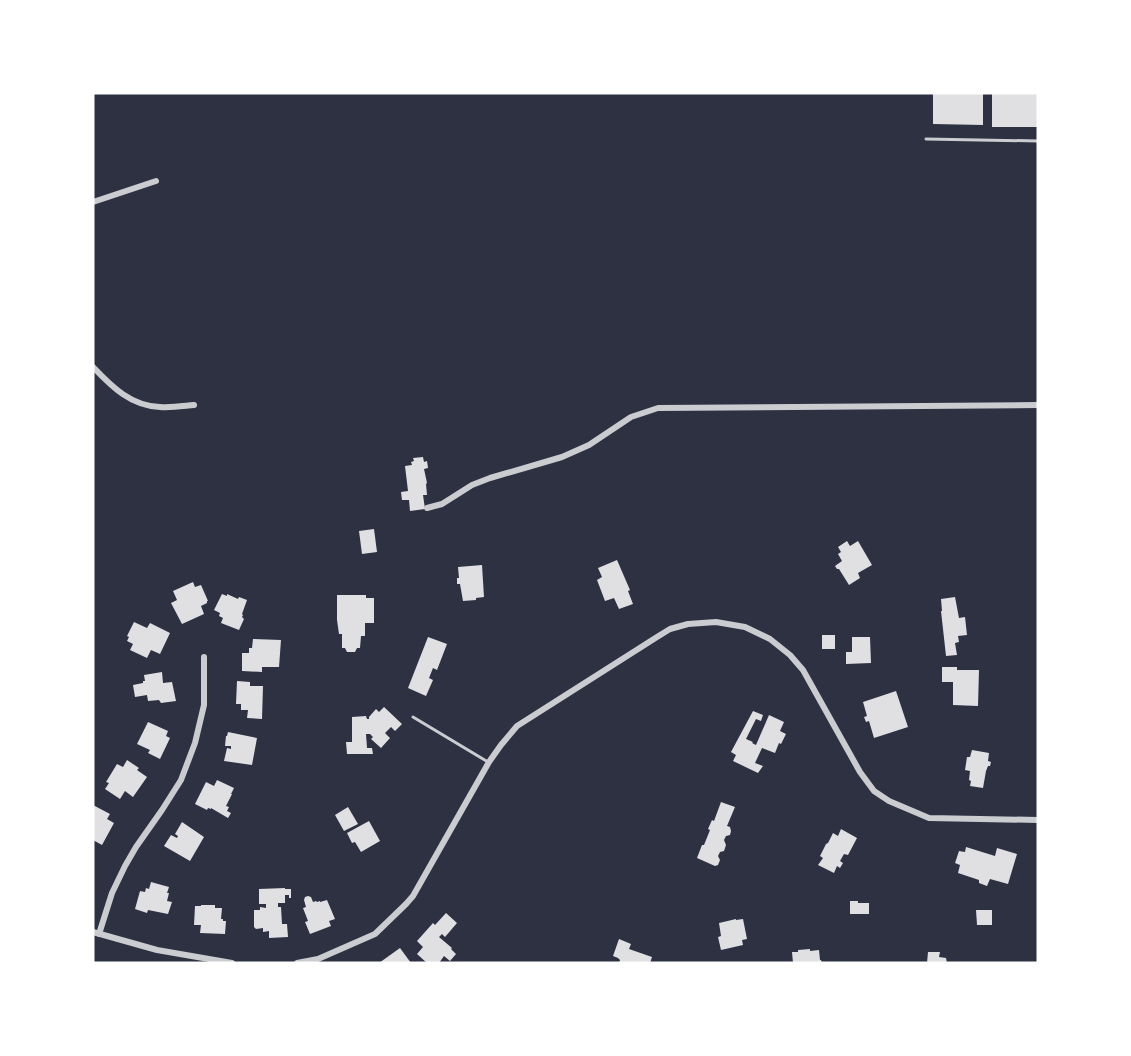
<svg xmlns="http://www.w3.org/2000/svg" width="1131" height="1056" viewBox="0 0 1131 1056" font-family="'IBM Plex Sans',sans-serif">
	<rect width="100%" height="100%" fill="#2d3142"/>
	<g fill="#e0e0e3">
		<polygon points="933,93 983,93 983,125 933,124"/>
		<rect x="992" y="93" width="46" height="34"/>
		<polygon points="423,457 424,462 427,461 428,468 424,469 427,483 426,484 427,495 423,495 425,509 410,511 409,500 402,500 401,492 408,491 405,466 412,465 411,462 414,461 413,458"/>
		<polygon points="374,529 377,552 362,554 359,531"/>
		<polygon points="847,541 850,546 858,541 872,565 858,573 860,578 849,585 839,569 837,569 835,566 842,561 838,554 841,552 838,547"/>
		<polygon points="617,560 630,590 628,591 633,604 619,609 614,598 605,601 597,580 602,577 598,568"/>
		<polygon points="482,565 484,597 476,598 476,600 463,601 460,584 457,584 457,578 459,578 458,567"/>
		<polygon points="193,582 195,587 201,585 208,601 207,601 207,603 201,606 204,614 182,624 171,603 177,600 173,591"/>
		<polygon points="222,594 227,596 227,594 238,599 239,597 247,600 242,614 243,615 242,617 244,619 239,630 221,623 223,618 219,616 220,613 214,610"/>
		<polygon points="337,595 366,595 366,598 374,598 374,623 365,623 365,636 361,636 360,648 357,648 355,652 347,652 345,648 342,648 342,634 339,634 337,620"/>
		<polygon points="955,597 959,618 965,617 967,635 958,636 959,642 955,643 957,655 946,656 941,611 942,611 941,599"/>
		<polygon points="134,622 147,628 150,623 170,633 160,654 151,650 147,658 130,650 133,644 127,641 129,637 127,636"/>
		<rect x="822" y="635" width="13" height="14"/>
		<polygon points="428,637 447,644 437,670 433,668 429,678 433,680 426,696 408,688"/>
		<polygon points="852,637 870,637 871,663 846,664 846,652 852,652"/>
		<polygon points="253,639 281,640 279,667 262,667 262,672 242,671 242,653 249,653 249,648 252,648"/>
		<polygon points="942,667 957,667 957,670 979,670 978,706 953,705 953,682 942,682"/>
		<polygon points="162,672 163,683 172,682 176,701 161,703 159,700 148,701 147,695 135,697 133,685 143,683 143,681 145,681 144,675"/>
		<polygon points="237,681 250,682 250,686 263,686 262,719 247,718 248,710 241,710 241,704 236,704"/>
		<polygon points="896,691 908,727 874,738 869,721 866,722 864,717 867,716 863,702"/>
		<polygon points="384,707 402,724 395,731 391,727 385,733 390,738 381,748 371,739 373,737 370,734 366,734 367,748 372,748 373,754 347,754 346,742 352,742 352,717 366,716 367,719 369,719 369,717 376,709 379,712"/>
		<polygon points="753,711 763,715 761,721 756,719 746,739 753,742 752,743 756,745 769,715 784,722 780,731 786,734 781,744 779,743 775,753 762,748 755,763 763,766 758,773 733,761 736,755 731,752"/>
		<polygon points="148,722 168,731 166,736 170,738 160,759 148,753 150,750 137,744"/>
		<polygon points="228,732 257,738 252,765 224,761 227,748 231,749 231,746 225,746 226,736 227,736"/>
		<polygon points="972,750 989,753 988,761 991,762 990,766 988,766 986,771 983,788 970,786 971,781 969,780 970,771 965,770 967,757 970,757"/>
		<polygon points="127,760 139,768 137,770 147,777 133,797 125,791 120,799 105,789 109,783 106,782 117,764 123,767"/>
		<polygon points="217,780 234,788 231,794 232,794 226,806 229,807 227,811 231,813 228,818 211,808 211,809 208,808 207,810 195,804 206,782 214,786"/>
		<polygon points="721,802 735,807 727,826 730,827 731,831 730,835 726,836 724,840 726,845 724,851 720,852 718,856 720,860 718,865 715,866 697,858 702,845 704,845 710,830 708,829 712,820 714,821"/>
		<polygon points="93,805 110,814 107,819 114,823 102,845 93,840"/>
		<polygon points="348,807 358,824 344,831 335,815"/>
		<polygon points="369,821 380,841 361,852 355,842 352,843 347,833"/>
		<polygon points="182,822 204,837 190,861 164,846 171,835 177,838 178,836 175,834"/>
		<polygon points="841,829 857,838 848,855 844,854 840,861 843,863 840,868 837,866 834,873 818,865 823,858 820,856 826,844 828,843 833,833 838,836"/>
		<polygon points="966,847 995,856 997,848 1017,854 1008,884 990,879 987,886 979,883 979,880 958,873 960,865 955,863 959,851 965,852"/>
		<polygon points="151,882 169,887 167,893 169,893 167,901 172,902 168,914 148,910 147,913 135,909 140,891 145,892 146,888 149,889"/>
		<polygon points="285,888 285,889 291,889 291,898 289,898 289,895 285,895 285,903 278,903 278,907 281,907 282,924 287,924 288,937 269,938 269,931 263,932 263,928 256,929 254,927 254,910 260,910 260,907 266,908 266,904 259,904 259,889"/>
		<polygon points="308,896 311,897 313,902 316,901 317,902 320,901 320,902 327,900 335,919 329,921 331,926 310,934 305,922 308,921 303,908 306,907 304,900 305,897"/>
		<polygon points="850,901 858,901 858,903 869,903 869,914 850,914"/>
		<polygon points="201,905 215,905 215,908 222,908 221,919 223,919 223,921 226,921 225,934 200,933 201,925 194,925 195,906 201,906"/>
		<polygon points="976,910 992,910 992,925 977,925"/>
		<polygon points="446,913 457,923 445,937 442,934 439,937 452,948 451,949 456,954 450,961 444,956 439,963 427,963 417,954 423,947 417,941 433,923 435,925"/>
		<polygon points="736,919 736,920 743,919 747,939 742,940 743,945 721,950 718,937 721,936 719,923"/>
		<polygon points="619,939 631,944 629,949 652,957 650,963 619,963 620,960 618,958 613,956"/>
		<polygon points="400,948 411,963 379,963"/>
		<polygon points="810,949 810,951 819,950 820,960 821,960 822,963 793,963 792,952 798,952 798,950"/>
		<polygon points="928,952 940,952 939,957 946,958 947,963 927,963"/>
	</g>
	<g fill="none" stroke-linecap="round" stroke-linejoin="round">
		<g stroke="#caccd0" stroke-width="3">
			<polyline points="926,139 1038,141"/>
			<polyline points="413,717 488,762"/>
		</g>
		<g stroke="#caccd0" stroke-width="6">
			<polyline points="93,202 156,181"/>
			<path d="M93,367c19,20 38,39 67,40 11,1 23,-1 34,-2"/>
			<polyline points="427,508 442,504 472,485 490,478 562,457 589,445 631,417 658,408 1038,405"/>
			<polyline points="93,932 157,950 232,963"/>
			<polyline points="99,934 112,893 125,866 136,847 162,810 181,780 195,743 204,705 204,657"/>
			<polyline points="297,963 318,959 375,934 406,904 413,896 489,762 501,745 517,726 657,637 670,629 688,624 716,622 745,627 770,639 790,655 803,670 860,772 874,791 889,801 929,818 1038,820"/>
		</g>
	</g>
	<rect width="1131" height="1056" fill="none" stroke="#ffffff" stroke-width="189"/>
</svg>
